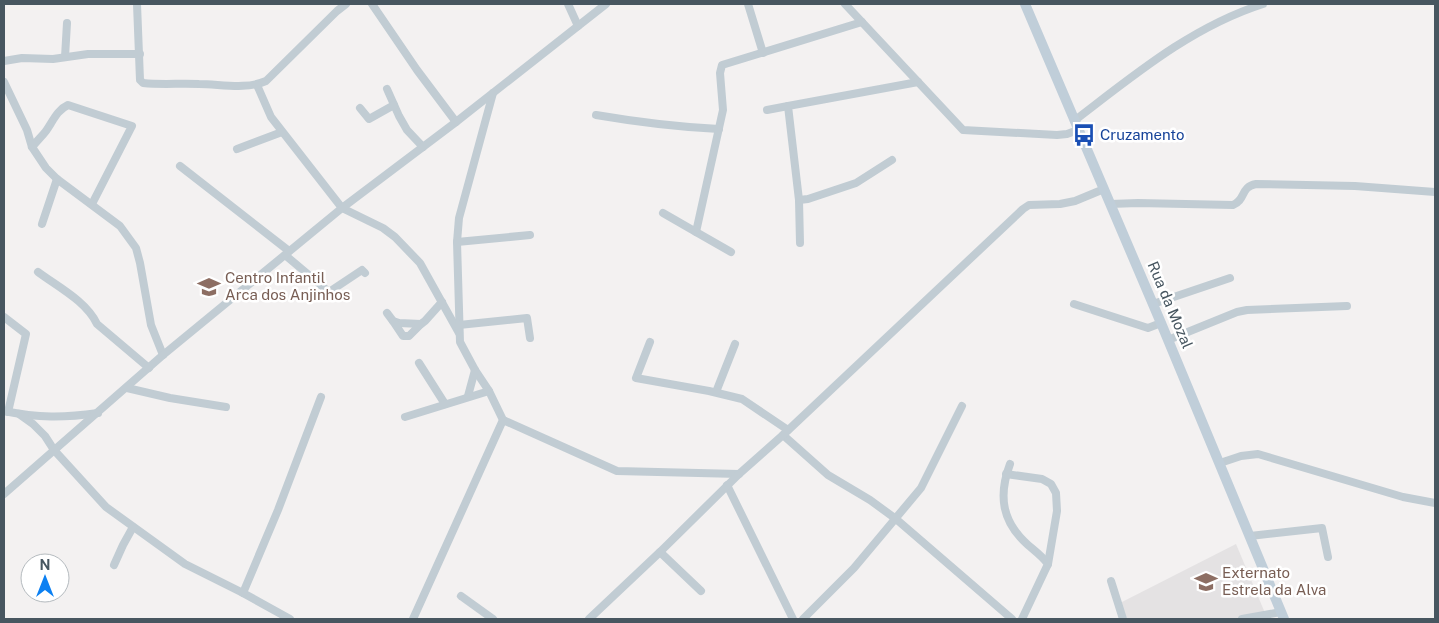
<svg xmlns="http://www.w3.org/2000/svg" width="1439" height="623" viewBox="0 0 1439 623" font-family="'Public Sans',sans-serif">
	<rect width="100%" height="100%" fill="#f3f1f1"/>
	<polygon fill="#e4e2e3" points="1236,544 1265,613 1237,619 1127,619 1120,603"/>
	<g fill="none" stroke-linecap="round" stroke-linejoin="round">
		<g stroke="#c1ccd3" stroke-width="8">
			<path d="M137,4l3,76 3,3c20,2 37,0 56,1 21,0 47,6 67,-3l71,-70 9,-7"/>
			<polyline points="372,4 417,70 456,122"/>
			<polyline points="568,4 578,26"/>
			<polyline points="748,4 763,53"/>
			<polyline points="845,4 963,130 1057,135 1067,134 1078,130"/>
			<polyline points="65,57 67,23"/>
			<polyline points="4,61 22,58 53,59 88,54 140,54"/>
			<polyline points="4,82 27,130 32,147 46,168 57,179 120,226 136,248 140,263 151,325 163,355"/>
			<polyline points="257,85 271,117 342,208 383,228 395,237 420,263 459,333"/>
			<polyline points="387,89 399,116 407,130 423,147"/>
			<polyline points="493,93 459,218 457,242 460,342 475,370 489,391 503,420 617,471 739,474"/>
			<polyline points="360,108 369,119 394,105"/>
			<polyline points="767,110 788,106"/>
			<path d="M596,115c41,7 81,12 123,14"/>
			<path d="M1074,121c59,-45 117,-94 189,-117"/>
			<path d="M32,147c5,-6 10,-11 14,-16 7,-10 11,-21 22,-26l64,21 -40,78"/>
			<polyline points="237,149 282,132"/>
			<polyline points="180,166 289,251"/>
			<polyline points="799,200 808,199 856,183 892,160"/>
			<path d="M1110,204l28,-1 95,2c13,-5 7,-18 23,-21l99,2 80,6"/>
			<polyline points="663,213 696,232 723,110 720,73 722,65 862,22"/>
			<polyline points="42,224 57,179"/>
			<polyline points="696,232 731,252"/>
			<polyline points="457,242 530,235"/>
			<polyline points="800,243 799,200 788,106 918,82"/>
			<polyline points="285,255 329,292 362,270 365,273"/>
			<path d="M38,272c20,15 48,29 59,52l52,44"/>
			<polyline points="1074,304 1148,328 1161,323"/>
			<polyline points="1153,304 1230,278"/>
			<polyline points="387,313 393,321 399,323 421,324 425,321 442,302"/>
			<polyline points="4,317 26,334 8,412"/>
			<polyline points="393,321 403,336 409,336 421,324"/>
			<polyline points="459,325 527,318 530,338"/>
			<polyline points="1168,340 1237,312 1247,310 1347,306"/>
			<polyline points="650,342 636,378 709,391 742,399 788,430"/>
			<polyline points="419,363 445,404"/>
			<polyline points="127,388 170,398 226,407"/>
			<polyline points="716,392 735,344"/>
			<polyline points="468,396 475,370"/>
			<path d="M4,411c34,7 60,7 94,2"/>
			<polyline points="19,414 33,424 45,436 54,450 106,507 185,564 243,593 290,619"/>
			<polyline points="405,417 489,391"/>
			<polyline points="783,435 828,475 870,500 896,519 1012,619"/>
			<polyline points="1220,463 1241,456 1258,454 1403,497 1435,503"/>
			<path d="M1010,464c-12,32 -8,58 18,81 7,6 14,11 20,19l-26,55"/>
			<polyline points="1006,474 1042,479 1051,484 1056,493 1057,511 1048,564"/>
			<polyline points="727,485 793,619"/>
			<polyline points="4,494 163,355 342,208 456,122 606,4"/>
			<polyline points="1250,536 1322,528 1328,557"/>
			<polyline points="660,552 701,591"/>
			<polyline points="114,565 123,545 133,527"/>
			<polyline points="1111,581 1123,619"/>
			<polyline points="243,593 278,510 321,397"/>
			<polyline points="461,596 493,619"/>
			<polyline points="413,619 503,420"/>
			<polyline points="589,619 660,552 739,474 783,435 1023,209 1029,205 1060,204 1075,201 1104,189"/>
			<polyline points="803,619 854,568 921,488 962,406"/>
			<polyline points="1242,619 1281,612"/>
		</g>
		<polyline stroke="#c0ced9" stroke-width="10" points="1025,4 1161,323 1284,619"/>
	</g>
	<defs>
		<symbol id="bus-bare" viewBox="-9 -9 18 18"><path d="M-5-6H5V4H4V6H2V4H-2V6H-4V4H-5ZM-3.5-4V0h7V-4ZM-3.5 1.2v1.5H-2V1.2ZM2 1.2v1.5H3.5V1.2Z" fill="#1a4fb4" stroke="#fff" stroke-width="2.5" paint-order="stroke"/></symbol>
		<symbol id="school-bare" viewBox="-9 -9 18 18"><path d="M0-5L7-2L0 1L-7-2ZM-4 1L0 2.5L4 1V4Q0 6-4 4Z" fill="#8d6e63" stroke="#fff" stroke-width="2.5" paint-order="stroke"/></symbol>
		<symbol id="university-bare" viewBox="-9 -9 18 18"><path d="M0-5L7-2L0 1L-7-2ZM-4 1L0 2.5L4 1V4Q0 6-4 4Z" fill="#8d6e63" stroke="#fff" stroke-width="2.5" paint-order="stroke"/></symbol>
	</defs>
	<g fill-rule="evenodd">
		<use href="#bus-bare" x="1068" y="119" width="32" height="32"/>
		<use href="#school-bare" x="193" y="271" width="32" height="32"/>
		<use href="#university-bare" x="1190" y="566" width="32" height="32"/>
	</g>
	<g text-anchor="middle" stroke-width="5" stroke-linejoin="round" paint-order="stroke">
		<g font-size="15" fill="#164399" stroke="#fff" text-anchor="start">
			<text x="1100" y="140">Cruzamento</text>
		</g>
		<g font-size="15" fill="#785e54" stroke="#fff" text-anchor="start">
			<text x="225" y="283">Centro Infantil<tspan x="225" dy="17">Arca dos Anjinhos</tspan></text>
			<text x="1222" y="578">Externato<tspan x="1222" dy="17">Estrela da Alva</tspan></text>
		</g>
		<g font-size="15" fill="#475660" stroke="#fff">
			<text transform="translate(1170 305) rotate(67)" y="5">Rua da Mozal</text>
		</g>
	</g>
	<rect width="1439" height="623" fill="none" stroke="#475660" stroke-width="10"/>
	<g transform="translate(45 578)"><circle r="24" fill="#ffffff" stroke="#b5bbbf"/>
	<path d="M0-4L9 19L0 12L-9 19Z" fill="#0c80f2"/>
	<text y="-8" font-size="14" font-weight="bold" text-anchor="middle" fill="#475660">N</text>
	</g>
</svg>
